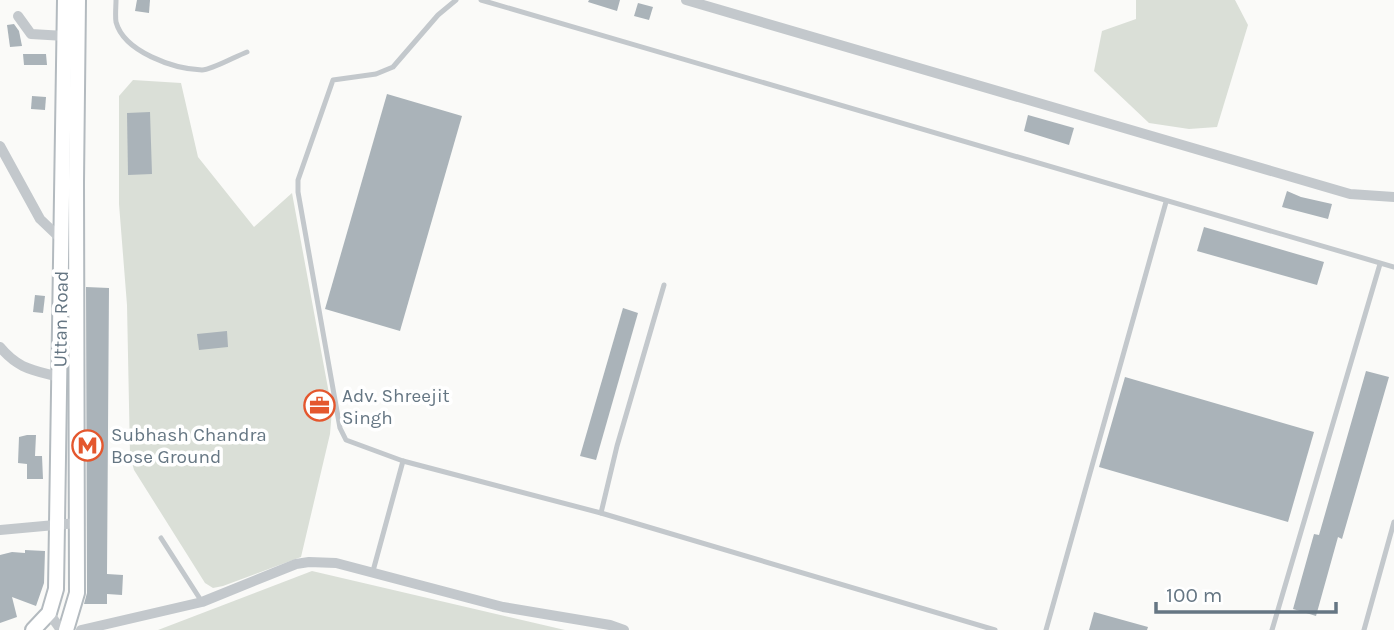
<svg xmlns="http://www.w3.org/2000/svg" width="1394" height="630" viewBox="0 0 1394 630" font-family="Karla,sans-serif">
	<rect width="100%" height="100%" fill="#fafaf8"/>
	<g fill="#dadfd7">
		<polygon points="1136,0 1235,0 1248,25 1217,127 1189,129 1149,123 1094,71 1102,31 1136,19"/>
		<polygon points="133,80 181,83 198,157 254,227 292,193 332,410 330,434 301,557 223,586 213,588 205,583 134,470 130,455 127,305 119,204 119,96"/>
		<polygon points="312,571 565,630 158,630"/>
	</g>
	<g fill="#aab3b9">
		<polygon points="137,0 150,0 149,13 135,11"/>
		<polygon points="589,0 620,0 617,11 588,2"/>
		<polygon points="638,3 653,7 649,20 634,16"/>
		<polygon points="14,24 19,31 22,46 10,47 7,25"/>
		<polygon points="23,54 46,54 47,65 24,65"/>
		<polygon points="387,94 462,116 400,331 325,309"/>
		<polygon points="32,96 46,97 45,110 31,109"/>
		<polygon points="150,112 152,174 128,175 127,113"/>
		<polygon points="1028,115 1074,128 1069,145 1024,131"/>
		<polygon points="1287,191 1301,197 1332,204 1328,219 1282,207"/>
		<polygon points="1204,227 1324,262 1317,285 1197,251"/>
		<polygon points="86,287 109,288 107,574 123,575 122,595 107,594 107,604 84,604 87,593"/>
		<polygon points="35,295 45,296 43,313 33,312"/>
		<polygon points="623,308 638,313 596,460 580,456"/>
		<polygon points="227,331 228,347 199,350 197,334"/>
		<polygon points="1366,371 1389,377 1342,539 1338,537 1316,616 1293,609 1314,534 1319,535"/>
		<polygon points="1125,377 1314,432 1288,522 1099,467"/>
		<polygon points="326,396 328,414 311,416 310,398"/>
		<polygon points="27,435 36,435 35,456 42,456 43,479 27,479 27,464 18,463 19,437"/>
		<polygon points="25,550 45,551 44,583 36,606 12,597 17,617 0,623 0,555 12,552 25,553"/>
		<polygon points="1094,612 1148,627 1147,630 1089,630"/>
	</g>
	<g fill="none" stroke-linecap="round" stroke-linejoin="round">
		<defs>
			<g id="secondary">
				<polyline points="33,630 49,613 56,589 65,0"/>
				<polyline points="66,630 77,593 76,182 78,0"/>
			</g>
		</defs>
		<use href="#secondary" stroke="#b3babf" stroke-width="18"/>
		<g stroke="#c3c8cc" stroke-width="5">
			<path d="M116,0c0,7 -1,15 0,22 8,30 58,47 86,48 10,0 34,-14 45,-18"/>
			<polyline points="456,0 438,15 393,67 376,74 333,80 298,180 298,192 340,428 346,440 403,461 601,513 995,630"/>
			<polyline points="481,0 1394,267"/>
			<polyline points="601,513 617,446 664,285"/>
			<polyline points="161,538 202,602"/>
			<polyline points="373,571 403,461"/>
			<polyline points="1046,630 1166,202"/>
			<polyline points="1272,630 1380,264"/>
			<polyline points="1364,630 1394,522"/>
		</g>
		<g stroke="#c3c8cc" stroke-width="10">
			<polyline points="686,0 1350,194 1394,197"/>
			<polyline points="18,16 31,34 65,36"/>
			<polyline points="0,146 40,219 61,239"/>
			<path d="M0,347c18,22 33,23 59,30"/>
			<polyline points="0,530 77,523"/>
			<polyline points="49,613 61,630"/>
			<polyline points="81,630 202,602 296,564 309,562 336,563 503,607 610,625 624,630"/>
		</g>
		<use href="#secondary" stroke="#fff" stroke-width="14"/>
	</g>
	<defs>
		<symbol id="office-ring" viewBox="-11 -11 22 22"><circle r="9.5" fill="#fff" stroke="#e4572e" stroke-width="1.5"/><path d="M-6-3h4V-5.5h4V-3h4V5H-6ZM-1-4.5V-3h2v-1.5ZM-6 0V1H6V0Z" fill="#e4572e"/></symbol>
		<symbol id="metro-ring" viewBox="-11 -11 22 22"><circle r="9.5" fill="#fff" stroke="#e4572e" stroke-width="1.5"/><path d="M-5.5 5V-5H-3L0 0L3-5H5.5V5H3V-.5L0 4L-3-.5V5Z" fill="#e4572e"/></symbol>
	</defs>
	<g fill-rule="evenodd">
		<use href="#office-ring" x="302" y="388" width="35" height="35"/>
		<use href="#metro-ring" x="70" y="428" width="35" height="35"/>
	</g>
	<g text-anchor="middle" stroke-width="7" stroke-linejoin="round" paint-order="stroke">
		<g font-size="19" fill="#657683" stroke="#fff">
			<text transform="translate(60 319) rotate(-89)" y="7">Uttan Road</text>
		</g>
		<g font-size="19" fill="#657683" stroke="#fff" text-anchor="start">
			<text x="342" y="402">Adv. Shreejit<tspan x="342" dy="22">Singh</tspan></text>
			<text x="111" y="441">Subhash Chandra<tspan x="111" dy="22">Bose Ground</tspan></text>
		</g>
	</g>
	<path d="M1156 602v10h180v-10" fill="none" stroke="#657683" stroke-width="3.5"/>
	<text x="1166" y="602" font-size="21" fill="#657683" stroke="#ffffff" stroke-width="5" paint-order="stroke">100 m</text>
</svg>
